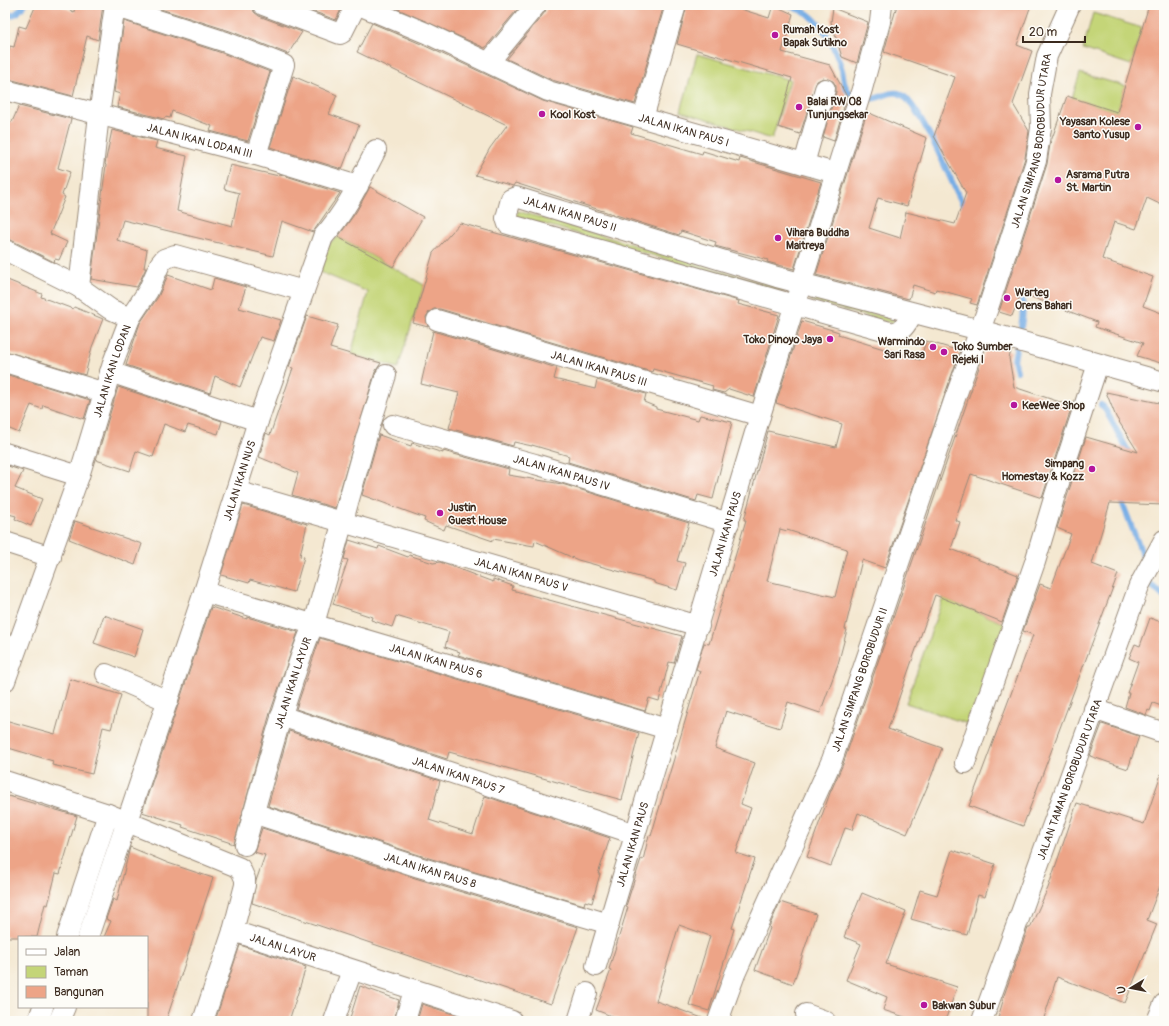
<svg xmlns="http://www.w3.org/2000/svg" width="1169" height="1026" viewBox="0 0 1169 1026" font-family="Pangolin,sans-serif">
	<rect width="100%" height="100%" fill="#fdfcf7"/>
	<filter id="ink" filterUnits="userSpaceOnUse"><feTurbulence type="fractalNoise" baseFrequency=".025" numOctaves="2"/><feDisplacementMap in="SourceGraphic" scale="8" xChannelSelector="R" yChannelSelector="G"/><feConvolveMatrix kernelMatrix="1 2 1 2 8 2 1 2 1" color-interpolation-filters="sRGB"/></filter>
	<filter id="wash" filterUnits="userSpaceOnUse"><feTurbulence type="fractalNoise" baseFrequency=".012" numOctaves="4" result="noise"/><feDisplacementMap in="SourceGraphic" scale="16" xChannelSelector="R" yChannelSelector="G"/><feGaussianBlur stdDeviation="0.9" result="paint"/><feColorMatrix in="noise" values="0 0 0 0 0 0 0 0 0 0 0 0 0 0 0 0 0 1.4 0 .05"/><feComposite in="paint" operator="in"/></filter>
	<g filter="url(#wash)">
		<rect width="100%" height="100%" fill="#f4e8d1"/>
		<g fill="#c4d578" stroke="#80804b">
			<polygon points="1093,13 1142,28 1131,65 1083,49"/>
			<polygon points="697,54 790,80 772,139 681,111"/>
			<polygon points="1080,73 1125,86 1117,112 1072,98"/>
			<polygon points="518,211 781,288 783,290 783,293 516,216"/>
			<polygon points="338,237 424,285 398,368 351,354 368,292 320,272 330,242"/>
			<polygon points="812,297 892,319 895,321 894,324 812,301"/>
			<polygon points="943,598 1006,624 971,725 906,703"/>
		</g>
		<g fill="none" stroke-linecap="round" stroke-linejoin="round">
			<g stroke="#77ade5" stroke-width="6">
				<path d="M789,5c6,4 13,5 19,9 17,13 28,36 34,56 2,9 1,16 8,23 3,2 7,3 11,4 19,6 25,-7 37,-4 21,5 55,96 68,117"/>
				<polyline points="5,18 17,13 24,5"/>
				<path d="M1005,267c17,22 21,33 16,60"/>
				<polyline points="1016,349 1014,360 1017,371"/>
				<polyline points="1101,405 1104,407 1130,455"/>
				<polyline points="1123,497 1122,502 1146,564"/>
				<polyline points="1149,578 1150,584 1164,597"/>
			</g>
		</g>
		<g id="blocks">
			<g fill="#eda487" fill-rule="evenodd">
				<polygon points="36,5 59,5 74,12 75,5 103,5 98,40 87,36 73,96 5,78 5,64 10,46 14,47 19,26 26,28"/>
				<polygon points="148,5 252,5 254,12 259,16 302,32 288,54 230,31"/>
				<polygon points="296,5 343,5 336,20"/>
				<polygon points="389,5 521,5 485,48"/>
				<polygon points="547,5 664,5 635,104 552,80 507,59 545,12"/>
				<polygon points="687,5 728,5 769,18 773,5 793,14 782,52 830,65 847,97 834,141 823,137 836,92 836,86 833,81 823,78 817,81 800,134 778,127 792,78 677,44"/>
				<polygon points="897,5 1031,5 1017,45 1032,51 1013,104 1029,131 1025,158 977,305 970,303 972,299 936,289 935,292 913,285 909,299 816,275 867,112 927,138 907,206 878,198 869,228 900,238 906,212 955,224 966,193 934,136 955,77 884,52"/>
				<polygon points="1149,5 1164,5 1164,206 1147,198 1136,229 1114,222 1102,259 1153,277 1143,306 1164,314 1164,364 1137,356 1143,343 1095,327 1097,322 1021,293 1012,316 999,312 1047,164 1050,144 1067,96 1117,112"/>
				<polygon points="833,8 868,22 857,63 842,57 831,22"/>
				<polygon points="124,21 222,53 270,72 248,141 210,131 212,126 172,111 170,118 165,117 164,119 117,107 120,94 114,92"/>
				<polygon points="372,23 421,44 543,101 633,127 631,133 702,154 703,151 739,162 740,158 821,182 794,269 767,262 768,260 715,246 716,242 681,231 679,235 515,183 513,186 475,175 490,148 507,125 357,52"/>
				<polygon points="293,76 337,95 329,114 359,125 342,169 270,147"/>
				<polygon points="19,106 71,119 58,168 70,172 62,195 65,197 50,234 67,242 59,260 55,259 54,262 5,237 5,159 10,142 5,140 5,137 9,121 12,122"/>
				<polygon points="112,130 157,141 155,148 187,156 177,211 232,226 239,193 224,189 230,165 279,176 280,174 340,193 313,232 282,221 273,256 123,220 117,240 147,250 144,268 146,268 138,285 137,287 91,279 106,165 105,164"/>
				<polygon points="370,187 423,217 393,267 338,237 356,212"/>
				<polygon points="460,223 739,301 738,304 779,315 754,397 729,389 724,393 712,390 713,386 653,369 652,372 440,309 434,309 429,312 426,317 428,327 413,323 433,253"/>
				<polygon points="168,275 211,290 214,278 246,287 239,308 281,320 274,341 260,337 240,387 215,376 210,393 126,365 140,323 158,297"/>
				<polygon points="5,279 42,294 41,297 73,309 74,307 103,319 92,347 85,375 5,351"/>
				<polygon points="307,316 338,325 330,348 381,363 375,372 335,508 292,495 298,473 259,457 266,433 270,435 293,368 289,367"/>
				<path d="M802,321l37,11 -1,3 82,25 6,-19 34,10 -75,217 -23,-8 -17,69 2,1 -9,34 -18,49 -32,-11 -8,26 -54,-17 -11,37 40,15 -14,41 10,4 -15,45 19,6 -23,69 2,1 -25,82 -20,-6 21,-69 -31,-11 -23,76 49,18v2h-81l-28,-11 15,-40 -2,-1 19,-62 -2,-1 15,-47 2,1 6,-25 2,1 49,-165 -4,-2 8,-26 5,1 37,-124h-2l24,-89 68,16 6,-23 -66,-21zM780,529l7,2v-1l60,19 -12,48 -68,-16z"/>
				<polygon points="433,331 557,368 554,379 595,389 597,380 646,394 644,402 656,407 656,409 698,420 700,415 732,422 713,499 698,495 696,501 568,462 569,456 532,445 532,446 514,442 513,446 449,428 459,393 421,384"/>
				<polygon points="987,344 1011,351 1009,358 1014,387 1072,406 1042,498 971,474 955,520 960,522 951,549 1018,575 1002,622 935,595 888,729 942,748 928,785 907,834 858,813 852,830 845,828 831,866 807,857 830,793 843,764"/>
				<polygon points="5,374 90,400 84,419 43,405 42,409 31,405 19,433 5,427"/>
				<polygon points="118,387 222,421 218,434 188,425 185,432 164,424 153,457 136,451 130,471 96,460"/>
				<polygon points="1106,392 1164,404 1164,505 1110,503 1092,564 1118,574 1023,826 969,806 1033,635 1023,631 1040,584 1051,588 1071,534 1057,528 1086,437 1138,452 1116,417"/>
				<polygon points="379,435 411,446 412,443 443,453 443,451 509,469 508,475 562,484 689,523 677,561 685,563 677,590 654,583 654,581 578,560 535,541 534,546 493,539 493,541 446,525 444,530 424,521 425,518 362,495"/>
				<polygon points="5,465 23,471 15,488 42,499 31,526 15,519 16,516 5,513"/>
				<polygon points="243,505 307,524 300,556 304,557 294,592 250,580 249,583 221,575"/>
				<polygon points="75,521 142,544 135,565 69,539"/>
				<polygon points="349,540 378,549 379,546 408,557 409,555 433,563 440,562 493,582 493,579 513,586 512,590 682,636 674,663 669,662 659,701 649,698 645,711 458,655 460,652 445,647 449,632 396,616 392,627 371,620 372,617 333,604 348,560 344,559"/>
				<polygon points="211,607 247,619 247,617 298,632 270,713 234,844 182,827 183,825 142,812"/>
				<polygon points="104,615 143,629 134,657 94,643"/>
				<polygon points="1150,618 1164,623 1164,707 1153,703 1150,711 1148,710 1146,715 1125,707 1129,693 1127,693 1138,662 1129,658 1135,644 1140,646"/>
				<polygon points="320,638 639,733 622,800 449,752 447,759 296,709"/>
				<polygon points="70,679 121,695 111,729 103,727 92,774 52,765 53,761 5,747 5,720 55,734"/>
				<polygon points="1102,724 1139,736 1128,769 1090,756"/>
				<polygon points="289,731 440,781 429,820 473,834 485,796 610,838 598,874 600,874 592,903 585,901 584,905 422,856 268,806"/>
				<polygon points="1161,774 1164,774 1164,887 1160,886 1147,920 1157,924 1125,1003 1057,977 1043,1021 997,1021 1003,1001 1002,1001 1028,928 1030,928 1048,888 1077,803 1144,824"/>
				<polygon points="5,795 77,816 60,874 56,873 48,905 45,904 37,937 5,937"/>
				<polygon points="262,828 415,878 578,927 551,1004 252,903 256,881 265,855 254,852"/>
				<polygon points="130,847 168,863 213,878 166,1021 147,1021 147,937 104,937 111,921 106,919 113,899 117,901"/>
				<polygon points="952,850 995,864 985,897 978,895 967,935 911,919 920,890 937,895"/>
				<polygon points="862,893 906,911 886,964 957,987 945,1021 917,1021 883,1010 887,997 846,980 861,944 844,937"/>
				<polygon points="780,902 816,914 793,984 755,970 770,928 769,927"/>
				<polygon points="240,945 306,967 289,1021 215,1021"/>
				<polygon points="360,986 399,1000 394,1021 349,1021"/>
				<polygon points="422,1004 475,1021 417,1021"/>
			</g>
		</g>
	</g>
	<g filter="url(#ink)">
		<use href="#blocks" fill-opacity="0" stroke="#988978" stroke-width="1"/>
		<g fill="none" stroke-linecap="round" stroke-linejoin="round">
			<defs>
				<g id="minor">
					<polyline points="263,5 340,34 342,33 356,5"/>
					<path id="s1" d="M359,5l67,28 122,58 287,82"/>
					<polyline points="489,62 536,5"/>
					<path id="s2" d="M5,90l251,65 28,-90 -58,-23 -112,-36"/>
					<polyline points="643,118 676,5"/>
					<polyline points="256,155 358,186"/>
					<polyline points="804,164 825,89"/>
					<polyline points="5,250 79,287"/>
					<path id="s3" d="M913,313c-6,9 -10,21 -23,19l-382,-108 -2,-6 5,-19 5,-2 261,80 203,53 184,52"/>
					<polyline points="130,318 148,291 160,264 164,259 175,255 304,291"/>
					<path id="s4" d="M437,320l323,96"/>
					<polyline points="5,362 105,393"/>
					<polyline points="110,372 258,421"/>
					<path id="s5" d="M393,425l142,39 194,59"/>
					<polyline points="5,453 79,476"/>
					<path id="s6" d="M236,491l463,135"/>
					<polyline points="5,542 51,557"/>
					<path id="s7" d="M204,592l463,137"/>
					<polyline points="106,674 168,701"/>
					<path id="s8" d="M5,681l74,-205 35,-116 16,-42 -20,-9 -31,-22 20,-172 16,-110"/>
					<polyline points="1094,709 1164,733"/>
					<path id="s9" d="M281,716l354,118"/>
					<polyline points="965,763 1035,562 1055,495 1098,364"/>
					<path id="s10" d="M5,781l103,33 132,54 5,11v6l-12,46 279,90"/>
					<path id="s11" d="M253,813l166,54 190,57"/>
					<path id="s12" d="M245,845c13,-48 26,-96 41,-143 9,-27 16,-53 28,-78l53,-189 19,-60"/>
					<polyline points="67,937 108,814"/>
					<path id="s13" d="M88,937l116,-345 54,-171 65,-184c24,-27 37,-56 53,-87"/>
					<path id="s14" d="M596,966l164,-550 102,-327 18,-67 2,-17"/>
					<polyline points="806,1014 825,1021"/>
					<polyline points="38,1021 43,1007"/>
					<polyline points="59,1021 65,1007"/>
					<polyline points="203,1021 233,931"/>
					<polyline points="334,1021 352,970"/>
					<polyline points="405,1021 414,990"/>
					<polyline points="578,1021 587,993"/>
					<path id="s15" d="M718,1021l17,-47 97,-214 123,-362 33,-90 48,-147 5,-33 -1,-34 7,-38 23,-51"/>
					<path id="s16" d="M982,1021l157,-435 25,-46"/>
					<polyline points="1157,1021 1164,1004"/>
				</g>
			</defs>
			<use href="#minor" stroke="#988978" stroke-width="22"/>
			<use href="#minor" stroke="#fff" stroke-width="20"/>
		</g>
	</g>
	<g fill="#b5179e" stroke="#fdfcf7" stroke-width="1.5">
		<circle cx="775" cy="35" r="4"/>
		<circle cx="799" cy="107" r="4"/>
		<circle cx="542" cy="114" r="4"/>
		<circle cx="1138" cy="127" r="4"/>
		<circle cx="1058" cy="180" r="4"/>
		<circle cx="778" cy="238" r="4"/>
		<circle cx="1007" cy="298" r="4"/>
		<circle cx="830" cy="339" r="4"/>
		<circle cx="933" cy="347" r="4"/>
		<circle cx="944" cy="352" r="4"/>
		<circle cx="1014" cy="405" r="4"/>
		<circle cx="1092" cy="469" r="4"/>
		<circle cx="440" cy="513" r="4"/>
		<circle cx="924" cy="1005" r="4"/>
	</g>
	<g text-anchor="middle" stroke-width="3" stroke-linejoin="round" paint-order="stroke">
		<g font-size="11" font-weight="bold" fill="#3b2a1e" stroke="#fdfcf7" text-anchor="start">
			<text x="783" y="33">Rumah Kost<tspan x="783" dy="13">Bapak Sutikno</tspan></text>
			<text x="807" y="105">Balai RW 08<tspan x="807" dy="13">Tunjungsekar</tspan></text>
			<text x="550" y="118">Kool Kost</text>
			<text x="1130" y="125" text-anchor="end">Yayasan Kolese<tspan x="1130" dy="13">Santo Yusup</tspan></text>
			<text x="1066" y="178">Asrama Putra<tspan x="1066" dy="13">St. Martin</tspan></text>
			<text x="786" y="236">Vihara Buddha<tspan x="786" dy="13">Maitreya</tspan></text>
			<text x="1015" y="296">Warteg<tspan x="1015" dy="13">Orens Bahari</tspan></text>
			<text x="822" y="343" text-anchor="end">Toko Dinoyo Jaya</text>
			<text x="925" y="345" text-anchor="end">Warmindo<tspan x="925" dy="13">Sari Rasa</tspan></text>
			<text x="952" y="350">Toko Sumber<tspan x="952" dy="13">Rejeki I</tspan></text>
			<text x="1022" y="409">KeeWee Shop</text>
			<text x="1084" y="467" text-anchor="end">Simpang<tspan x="1084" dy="13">Homestay &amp; Kozz</tspan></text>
			<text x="448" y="511">Justin<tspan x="448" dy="13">Guest House</tspan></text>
			<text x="932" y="1009">Bakwan Subur</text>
		</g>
		<g font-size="11" fill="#3b2a1e" stroke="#fdfcf7">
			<text dy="4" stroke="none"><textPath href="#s1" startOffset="349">JALAN IKAN PAUS I</textPath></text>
			<text dy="4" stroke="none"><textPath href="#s2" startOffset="201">JALAN IKAN LODAN III</textPath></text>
			<text dy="4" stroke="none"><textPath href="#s15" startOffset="937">JALAN SIMPANG BOROBUDUR UTARA</textPath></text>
			<text dy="4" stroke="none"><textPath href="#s3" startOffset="517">JALAN IKAN PAUS II</textPath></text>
			<text dy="4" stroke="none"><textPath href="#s4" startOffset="169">JALAN IKAN PAUS III</textPath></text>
			<text dy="4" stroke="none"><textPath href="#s8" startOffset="328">JALAN IKAN LODAN</textPath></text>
			<text dy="4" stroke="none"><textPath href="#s5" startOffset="175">JALAN IKAN PAUS IV</textPath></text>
			<text dy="4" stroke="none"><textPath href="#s13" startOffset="481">JALAN IKAN NUS</textPath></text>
			<text dy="4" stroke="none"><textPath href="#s14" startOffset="451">JALAN IKAN PAUS</textPath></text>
			<text dy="4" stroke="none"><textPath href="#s6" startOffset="297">JALAN IKAN PAUS V</textPath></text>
			<text dy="4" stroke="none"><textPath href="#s7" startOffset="242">JALAN IKAN PAUS 6</textPath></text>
			<text dy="4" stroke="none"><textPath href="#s15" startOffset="370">JALAN SIMPANG BOROBUDUR II</textPath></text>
			<text dy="4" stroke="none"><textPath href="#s12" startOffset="169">JALAN IKAN LAYUR</textPath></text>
			<text dy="4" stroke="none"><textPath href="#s9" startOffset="187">JALAN IKAN PAUS 7</textPath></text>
			<text dy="4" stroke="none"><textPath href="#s16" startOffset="257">JALAN TAMAN BOROBUDUR UTARA</textPath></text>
			<text dy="4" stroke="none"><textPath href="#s14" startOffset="127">JALAN IKAN PAUS</textPath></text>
			<text dy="4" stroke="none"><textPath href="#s11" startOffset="186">JALAN IKAN PAUS 8</textPath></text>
			<text dy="4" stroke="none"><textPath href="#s10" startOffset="369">JALAN LAYUR</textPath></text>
		</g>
	</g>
	<rect width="1169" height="1026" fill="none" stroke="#fdfcf7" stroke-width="20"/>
	<rect x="18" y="936" width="130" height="72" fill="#fdfcf7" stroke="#afa8a0"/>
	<rect x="26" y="949" width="20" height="6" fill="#ffffff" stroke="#afa8a0"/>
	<text x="54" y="956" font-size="12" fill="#3b2a1e">Jalan</text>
	<rect x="26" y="966" width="20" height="12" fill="#c4d578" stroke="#afa8a0"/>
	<text x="54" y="976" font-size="12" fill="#3b2a1e">Taman</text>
	<rect x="26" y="986" width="20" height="12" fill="#eda487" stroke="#afa8a0"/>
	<text x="54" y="996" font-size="12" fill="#3b2a1e">Bangunan</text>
	<g transform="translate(1131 988) rotate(260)" stroke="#fdfcf7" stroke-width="3" paint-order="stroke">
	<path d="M0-3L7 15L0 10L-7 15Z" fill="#3b2a1e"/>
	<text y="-6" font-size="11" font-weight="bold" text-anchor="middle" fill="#3b2a1e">U</text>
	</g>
	<path d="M1023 36v6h62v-6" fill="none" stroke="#3b2a1e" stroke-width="2"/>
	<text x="1029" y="36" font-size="12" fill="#3b2a1e" stroke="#fdfcf7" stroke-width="3" paint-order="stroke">20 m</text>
</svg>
